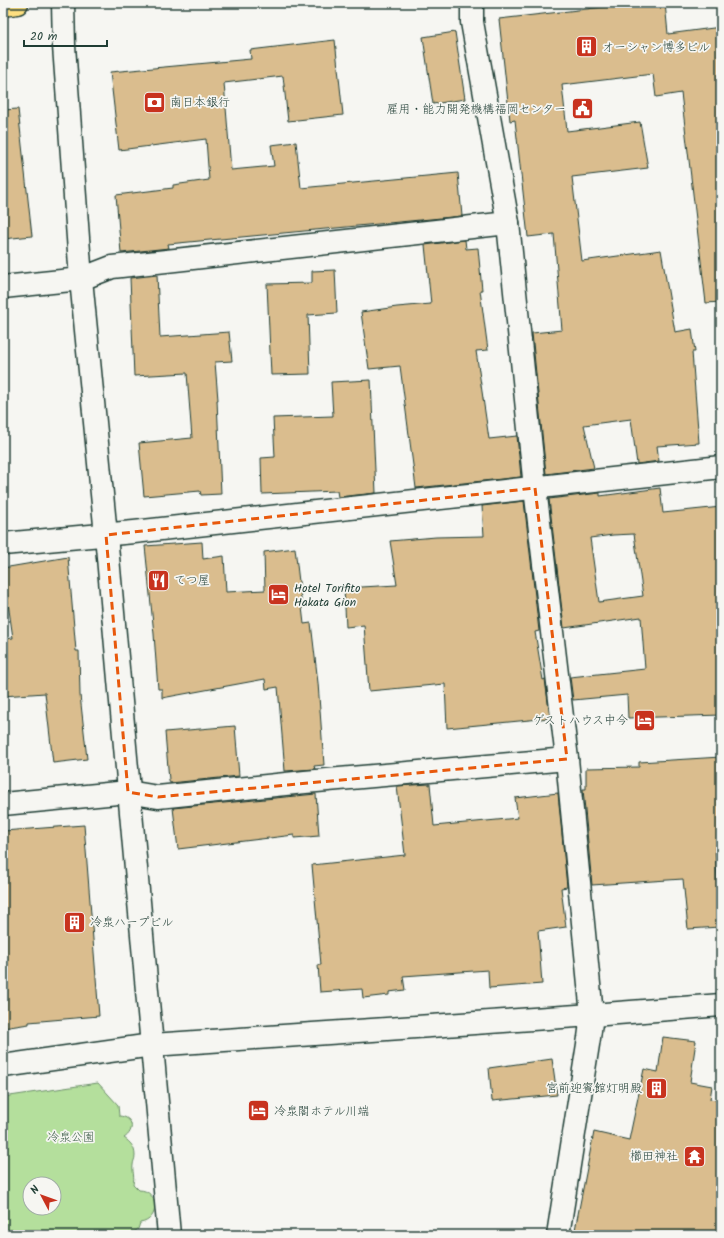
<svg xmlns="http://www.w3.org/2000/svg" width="724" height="1238" viewBox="0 0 724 1238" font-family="Kalam,'Klee One',sans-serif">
	<rect width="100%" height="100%" fill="#f6f6f2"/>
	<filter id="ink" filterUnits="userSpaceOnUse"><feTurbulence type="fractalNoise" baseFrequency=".025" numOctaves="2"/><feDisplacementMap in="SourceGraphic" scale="8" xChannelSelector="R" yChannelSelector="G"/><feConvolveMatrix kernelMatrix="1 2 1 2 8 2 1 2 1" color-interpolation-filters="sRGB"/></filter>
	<g filter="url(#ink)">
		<path fill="#b4df9c" stroke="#6a8e68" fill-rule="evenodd" d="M98,1083l20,22 1,11c15,1 16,15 5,22 6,4 11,9 11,18 0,3 -2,6 -2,9 -1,5 2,12 0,19l6,6c20,0 22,30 1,33l-2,6 -4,3 3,3h-134v-138zM30,1184h24v24h-24z"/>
		<g fill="#dabd8e" stroke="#1f3d34" fill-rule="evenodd">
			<polygon points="639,3 665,3 668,34 721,27 721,302 706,303 681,93 656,97 653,74 562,85 567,131 640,122 648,168 572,177 582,261 661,250 675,332 692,329 695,352 692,352 699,443 657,446 659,461 637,464 631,419 584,425 594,468 546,474 532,333 562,330 554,234 528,237 515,120 510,121 499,19"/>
			<polygon points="455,32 465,99 433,104 423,37"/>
			<polygon points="335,40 343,115 288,121 283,76 224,83 231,170 274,166 271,145 296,142 301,188 458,173 462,216 168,244 169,248 121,253 116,195 173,188 173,185 209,180 206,139 119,150 110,72 251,59 250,50"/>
			<polygon points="18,109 32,236 3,239 3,110"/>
			<polygon points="465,240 466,249 478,248 482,290 480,290 488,350 476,351 489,439 517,436 521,477 416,488 400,366 369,369 361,312 397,307 431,304 425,245"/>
			<polygon points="335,270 337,313 308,315 310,374 271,375 267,284 312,283 312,271"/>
			<polygon points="157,275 160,337 229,332 232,361 215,362 218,400 217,400 221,494 201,495 200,491 144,496 139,443 192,438 187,373 134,376 130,278"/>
			<polygon points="371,380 376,493 338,497 337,491 262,494 261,458 275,457 273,418 333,416 331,382"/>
			<path d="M660,488l3,25 58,-6v208l-93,3 -1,-23 -54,5 -3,-23 75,-8 -4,-52 -77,11 -15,-129 51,-6v3zM634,534l9,62 -44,6 -9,-64 23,-3z"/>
			<polygon points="524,501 539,631 535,632 543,680 545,679 550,718 447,728 445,684 369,691 364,625 346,627 344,588 397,585 390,541 436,537 484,536 482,506"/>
			<polygon points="202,542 203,559 224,556 226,592 265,590 264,552 295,548 304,624 311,623 318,683 324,765 314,766 315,769 285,771 278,687 266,689 265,679 162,698 162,689 158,689 154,634 145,546"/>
			<polygon points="68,557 76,651 79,651 80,695 87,759 53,763 45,693 3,696 3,639 13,638 3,568"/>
			<polygon points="235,726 239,776 170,783 169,780 165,732"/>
			<polygon points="721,757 721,846 715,847 720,927 688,929 683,879 592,885 583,789 586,789 586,768 639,767 639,762"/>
			<polygon points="430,784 434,826 518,818 515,798 558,793 567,887 561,888 566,927 538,931 542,984 489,988 488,970 403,976 405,990 389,992 389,995 363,998 362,989 320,992 318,965 321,965 312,865 405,855 397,786"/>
			<polygon points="316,794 319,836 294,838 294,835 178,849 173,808"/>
			<polygon points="84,825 99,1016 29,1022 29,1024 3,1028 3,831"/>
			<polygon points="663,1037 696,1041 690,1082 712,1086 710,1099 721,1101 721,1235 574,1235 594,1132 629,1140 644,1069 658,1072"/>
			<polygon points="552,1059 557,1095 492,1101 489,1068"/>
		</g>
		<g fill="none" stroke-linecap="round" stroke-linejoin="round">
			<defs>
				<g id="street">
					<polyline points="472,3 472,22 508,223 535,488 567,759 592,1015 589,1038 558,1235"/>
					<polyline points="3,287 81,279 112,267 508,223"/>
					<polyline points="3,544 134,532 721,467"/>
					<polyline points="3,804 128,792 158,797 305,782 567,759"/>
					<polyline points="3,1066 152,1045 592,1015 721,1005"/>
				</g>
				<polyline id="secondary" points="63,3 64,46 81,279 106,535 169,1235"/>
				<polyline id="primary" points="3,5 17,3"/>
			</defs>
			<use href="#street" stroke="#1f3d34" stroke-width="25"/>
			<use href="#secondary" stroke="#1f3d34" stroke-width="25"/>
			<use href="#primary" stroke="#1f3d34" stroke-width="25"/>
			<use href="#street" stroke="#f6f6f2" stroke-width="22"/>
			<use href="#secondary" stroke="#f6f6f2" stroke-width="22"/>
			<use href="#primary" stroke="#fddf80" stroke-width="22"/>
		</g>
	</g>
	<path fill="none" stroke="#e8590c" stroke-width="3" stroke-dasharray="8 5" stroke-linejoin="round" d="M535,488l32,271 -409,38 -30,-5 -22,-257z"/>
	<defs>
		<symbol id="building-square" viewBox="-11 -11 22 22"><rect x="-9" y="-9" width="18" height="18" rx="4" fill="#c8321e" stroke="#f6f6f2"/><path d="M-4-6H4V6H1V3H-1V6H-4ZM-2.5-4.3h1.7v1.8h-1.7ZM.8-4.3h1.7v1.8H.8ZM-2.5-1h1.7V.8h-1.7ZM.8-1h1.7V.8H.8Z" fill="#fff"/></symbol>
		<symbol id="bank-square" viewBox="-11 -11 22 22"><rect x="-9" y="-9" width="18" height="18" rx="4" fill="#c8321e" stroke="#f6f6f2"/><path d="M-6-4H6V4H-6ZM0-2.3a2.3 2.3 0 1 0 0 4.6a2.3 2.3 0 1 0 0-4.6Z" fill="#fff"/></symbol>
		<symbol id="civic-square" viewBox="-11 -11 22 22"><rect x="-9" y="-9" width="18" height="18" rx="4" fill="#c8321e" stroke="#f6f6f2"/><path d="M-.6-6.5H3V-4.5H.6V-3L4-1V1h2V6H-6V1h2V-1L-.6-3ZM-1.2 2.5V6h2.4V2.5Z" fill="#fff"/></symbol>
		<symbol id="restaurant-square" viewBox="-11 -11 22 22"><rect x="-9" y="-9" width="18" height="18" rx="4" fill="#c8321e" stroke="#f6f6f2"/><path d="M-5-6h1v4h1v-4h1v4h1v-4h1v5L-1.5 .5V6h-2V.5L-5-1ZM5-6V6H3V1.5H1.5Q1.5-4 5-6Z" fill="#fff"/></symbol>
		<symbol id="hotel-square" viewBox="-11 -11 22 22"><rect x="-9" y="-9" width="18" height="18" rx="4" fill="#c8321e" stroke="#f6f6f2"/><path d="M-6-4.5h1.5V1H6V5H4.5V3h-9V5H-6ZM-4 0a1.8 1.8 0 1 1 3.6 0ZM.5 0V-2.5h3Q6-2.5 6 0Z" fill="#fff"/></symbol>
		<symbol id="temple-square" viewBox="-11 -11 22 22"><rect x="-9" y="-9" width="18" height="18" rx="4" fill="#c8321e" stroke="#f6f6f2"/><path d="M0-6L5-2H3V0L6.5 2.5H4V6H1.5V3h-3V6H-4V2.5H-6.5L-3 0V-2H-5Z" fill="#fff"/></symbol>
	</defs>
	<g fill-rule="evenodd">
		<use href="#building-square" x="574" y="34" width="25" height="25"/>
		<use href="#bank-square" x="142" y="90" width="25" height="25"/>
		<use href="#civic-square" x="570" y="96" width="25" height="25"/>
		<use href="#restaurant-square" x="146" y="568" width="25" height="25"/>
		<use href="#hotel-square" x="266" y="582" width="25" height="25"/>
		<use href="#hotel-square" x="632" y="708" width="25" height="25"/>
		<use href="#building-square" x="62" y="910" width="25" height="25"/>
		<use href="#building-square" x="644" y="1076" width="25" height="25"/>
		<use href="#hotel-square" x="246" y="1098" width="25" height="25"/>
		<use href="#temple-square" x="682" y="1144" width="25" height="25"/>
	</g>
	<g text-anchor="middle" stroke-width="3.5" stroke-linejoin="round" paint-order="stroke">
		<g font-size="12" fill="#1f3d34" stroke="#f6f6f2" text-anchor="start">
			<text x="602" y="51">オーシャン博多ビル</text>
			<text x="170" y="106">南日本銀行</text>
			<text x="566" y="113" text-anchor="end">雇用・能力開発機構福岡センター</text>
			<text x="174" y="584">てつ屋</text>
			<text x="294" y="592">Hotel Torifito<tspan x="294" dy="14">Hakata Gion</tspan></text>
			<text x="628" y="724" text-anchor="end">ゲストハウス中今</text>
			<text x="90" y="926">冷泉ハープビル</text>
			<text x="642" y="1092" text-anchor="end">宮前迎賓館灯明殿</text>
			<text x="274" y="1115">冷泉閣ホテル川端</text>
			<text x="678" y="1160" text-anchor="end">櫛田神社</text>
		</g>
		<g font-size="12" fill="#3d5d49" stroke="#f6f6f2">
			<text x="71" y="1141">冷泉公園</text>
		</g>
	</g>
	<rect width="724" height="1238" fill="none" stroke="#f6f6f2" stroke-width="16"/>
	<rect x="8" y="8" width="708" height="1222" fill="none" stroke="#1f3d34" stroke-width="1.5" filter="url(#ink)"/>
	<g transform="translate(42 1196) rotate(311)"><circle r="19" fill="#f6f6f2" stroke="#a0aca6"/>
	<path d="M0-3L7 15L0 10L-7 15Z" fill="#c8321e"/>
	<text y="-6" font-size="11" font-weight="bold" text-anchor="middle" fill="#1f3d34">N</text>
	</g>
	<path d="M24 40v6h83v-6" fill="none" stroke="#1f3d34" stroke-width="2"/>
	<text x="30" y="40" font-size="12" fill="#1f3d34" stroke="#f6f6f2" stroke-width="3" paint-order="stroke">20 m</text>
</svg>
